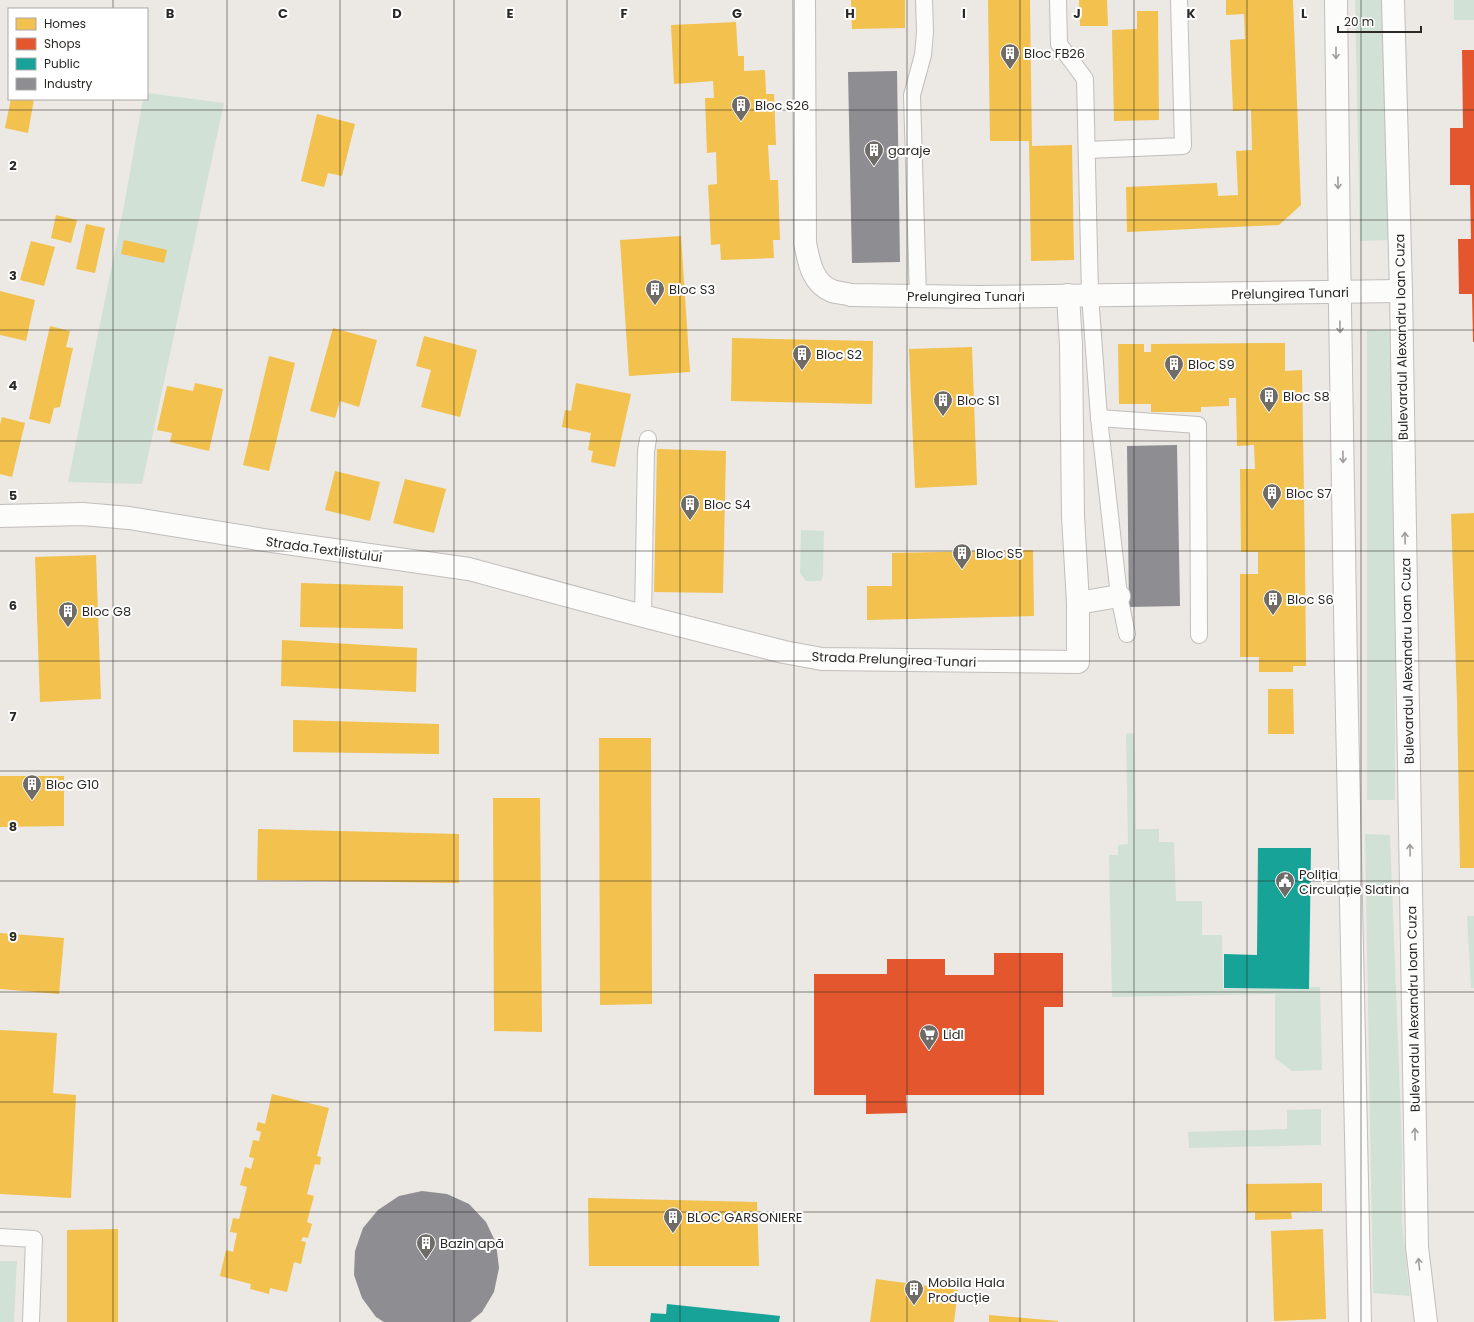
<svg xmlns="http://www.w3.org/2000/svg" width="1474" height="1322" viewBox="0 0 1474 1322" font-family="Poppins,sans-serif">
	<rect width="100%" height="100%" fill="#ece8e4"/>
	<g fill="#d1e1d5">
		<polygon points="1355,0 1384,0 1388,240 1360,241"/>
		<rect x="1454" y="0" width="20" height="20"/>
		<polygon points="147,93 224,103 142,484 68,482 124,206 143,99 147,99"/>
		<polygon points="1369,330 1395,331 1395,800 1367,800 1367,331"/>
		<polygon points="801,530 824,531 823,575 821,581 806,581 800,573"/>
		<polygon points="1134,733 1136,829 1159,829 1159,842 1174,842 1176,901 1202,901 1202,935 1222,935 1223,989 1320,987 1322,1070 1292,1071 1275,1058 1275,994 1112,997 1109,855 1118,855 1118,845 1128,844 1126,734"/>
		<polygon points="1365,834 1390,835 1402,1146 1402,1223 1410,1296 1373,1293"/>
		<polygon points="1467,916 1474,916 1474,988 1471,988"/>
		<polygon points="1321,1109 1321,1145 1189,1148 1188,1132 1287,1129 1287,1110"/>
		<polygon points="0,1261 17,1261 14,1322 0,1322"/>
	</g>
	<g fill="#f2c14e">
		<polygon points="851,0 905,0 905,28 852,29"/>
		<polygon points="988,0 1030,0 1032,146 1072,145 1074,260 1031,261 1029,141 990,141"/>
		<polygon points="1079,0 1107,0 1108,26 1080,26"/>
		<polygon points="1226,0 1293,0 1301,205 1279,225 1127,232 1126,187 1217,183 1218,196 1238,195 1236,151 1252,150 1251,110 1233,111 1230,40 1245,39 1244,14 1226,15"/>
		<polygon points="1137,11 1158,11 1159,120 1114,121 1112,30 1137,29"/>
		<polygon points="736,22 738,56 744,56 744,71 765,70 766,94 774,94 776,145 768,145 770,180 778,180 780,240 773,240 774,258 721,260 720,244 711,245 708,185 717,184 716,152 707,153 705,98 714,98 713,81 674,84 671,25"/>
		<polygon points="11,99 34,99 28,133 5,128"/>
		<polygon points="317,114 355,124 342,176 328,173 324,187 301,181"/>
		<polygon points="56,215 77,220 71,243 51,238"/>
		<polygon points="86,224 105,228 95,273 76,269"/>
		<polygon points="681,236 690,372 629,376 620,240"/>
		<polygon points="124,240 167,250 164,263 121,254"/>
		<polygon points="31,241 55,247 44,286 20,280"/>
		<polygon points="0,291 35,300 26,341 0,335"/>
		<polygon points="50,326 70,331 66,347 73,348 60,407 54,408 50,424 29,419"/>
		<polygon points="333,328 377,340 359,407 340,401 335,418 310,411"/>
		<polygon points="424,336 477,350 460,417 421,407 431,370 416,366"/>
		<polygon points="732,338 873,341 872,404 731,401"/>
		<polygon points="1285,343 1285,371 1302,370 1305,561 1306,666 1293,666 1293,672 1259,672 1259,657 1240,657 1240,574 1258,574 1258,552 1241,552 1240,469 1255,469 1254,445 1237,446 1236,398 1229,398 1229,406 1201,407 1201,412 1151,412 1151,404 1119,404 1118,344 1144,344 1144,352 1151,352 1151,344"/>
		<polygon points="972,347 977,485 915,488 909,349"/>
		<polygon points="269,356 295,363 269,471 243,465"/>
		<polygon points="195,383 223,389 209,451 170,442 172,433 157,430 167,386 193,391"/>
		<polygon points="576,383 631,394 615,467 591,462 593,451 588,450 591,433 562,427 565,410 571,411"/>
		<polygon points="2,417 25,423 12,477 0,474 0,424"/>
		<polygon points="657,449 726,451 723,593 654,592"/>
		<polygon points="335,471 380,482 370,521 325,510"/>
		<polygon points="405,479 446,489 434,533 393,523"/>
		<polygon points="1474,513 1474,868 1460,868 1457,700 1451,514"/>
		<polygon points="1033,550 1034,616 867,620 867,586 892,586 892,553"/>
		<polygon points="96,555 101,699 40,702 35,557"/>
		<polygon points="301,583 403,586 403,629 300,627"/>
		<polygon points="282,640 417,648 416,692 281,686"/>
		<polygon points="1268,689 1293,689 1294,734 1268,734"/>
		<polygon points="293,720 439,724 439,754 293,752"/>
		<polygon points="599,738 651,738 652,1004 600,1005"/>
		<polygon points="0,776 64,776 64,826 0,827"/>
		<polygon points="493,798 540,798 542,1032 494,1031"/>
		<polygon points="258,829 459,834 459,883 257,880"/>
		<polygon points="0,933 64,938 59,994 0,989"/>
		<polygon points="0,1030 57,1033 53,1093 76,1095 71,1198 0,1194"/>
		<polygon points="272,1094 329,1108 317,1156 321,1157 320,1165 315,1164 307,1194 314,1196 307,1222 312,1224 308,1238 303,1237 301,1241 306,1242 301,1264 294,1262 287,1292 270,1288 269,1294 250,1289 251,1284 220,1276 226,1250 233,1252 237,1233 230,1232 233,1218 239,1219 247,1187 240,1185 245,1167 251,1169 254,1158 249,1157 253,1140 259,1141 261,1132 256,1130 258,1122 265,1124"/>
		<polygon points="1322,1183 1322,1211 1291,1212 1292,1219 1255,1220 1255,1212 1247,1213 1246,1184"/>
		<polygon points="588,1198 757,1202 759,1266 589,1266"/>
		<polygon points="118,1229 118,1322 67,1322 67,1230"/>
		<polygon points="1323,1229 1326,1319 1274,1321 1271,1231"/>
		<polygon points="876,1279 958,1290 954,1322 870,1322"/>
		<polygon points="989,1315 1058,1321 1058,1322 989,1322"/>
	</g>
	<g fill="#e4572e">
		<polygon points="1462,50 1474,50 1474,342 1473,342 1472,294 1459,294 1458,239 1471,239 1470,185 1450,185 1450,128 1463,128"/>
		<polygon points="994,953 1063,953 1063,1007 1044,1007 1044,1095 906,1095 907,1113 866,1114 866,1095 814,1095 814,974 887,974 887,959 945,959 945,975 994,975"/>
	</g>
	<g fill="#17a398">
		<polygon points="1258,848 1311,848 1309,989 1224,988 1224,954 1257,955"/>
		<polygon points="667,1304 780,1316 779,1322 650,1322 651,1313 666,1314"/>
	</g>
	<g fill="#8d8d92">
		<polygon points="897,71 900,262 852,263 848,72"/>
		<polygon points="1177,445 1180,606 1129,607 1127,446"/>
		<polygon points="422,1191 447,1194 469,1204 486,1222 496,1243 499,1268 494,1292 482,1312 470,1322 384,1322 376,1317 362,1298 354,1275 355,1251 363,1228 378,1210 399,1196"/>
	</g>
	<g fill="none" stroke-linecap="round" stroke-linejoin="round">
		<defs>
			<g id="service">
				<polyline points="1058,0 1059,44 1085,79 1090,295 1099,418 1119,596 1127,634"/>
				<polyline points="1087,150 1183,146 1179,0"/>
				<polyline points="918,297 912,95 923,55 925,32 924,0"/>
				<polyline points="1099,418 1198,425 1199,635"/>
				<polyline points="643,616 646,451 648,439"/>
				<polyline points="0,1237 34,1239 31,1322"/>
			</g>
			<g id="minor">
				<path d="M804,0l1,243c4,19 7,40 27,48 6,2 13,2 19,4l128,2 422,-6"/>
				<polyline points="0,516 83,514 129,518 264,540 469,569 643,616 784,652 822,659 1078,662 1078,603 1073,516 1071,345 1068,295"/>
				<polyline points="1078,603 1119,596"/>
			</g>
			<g id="secondary">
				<polyline points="1336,0 1339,248 1346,669 1360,1322"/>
				<polyline points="1393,0 1401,291 1417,1247 1426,1322"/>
			</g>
		</defs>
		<use href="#service" stroke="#c1bebb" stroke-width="18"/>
		<use href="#minor" stroke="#c1bebb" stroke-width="24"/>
		<use href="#secondary" stroke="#c1bebb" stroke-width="24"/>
		<use href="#service" stroke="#fcfcfb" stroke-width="16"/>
		<use href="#minor" stroke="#fcfcfb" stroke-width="22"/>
		<use href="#secondary" stroke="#fcfcfb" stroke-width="22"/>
	</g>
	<defs><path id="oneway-shaft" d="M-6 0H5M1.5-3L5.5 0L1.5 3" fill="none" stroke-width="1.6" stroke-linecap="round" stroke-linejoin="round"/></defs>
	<g stroke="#9e9d9b">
		<use href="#oneway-shaft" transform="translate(1336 53) rotate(90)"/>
		<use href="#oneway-shaft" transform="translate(1338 183) rotate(89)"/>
		<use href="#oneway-shaft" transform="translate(1340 327) rotate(89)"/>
		<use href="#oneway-shaft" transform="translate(1343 457) rotate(89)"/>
		<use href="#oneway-shaft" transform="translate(1405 538) rotate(-91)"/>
		<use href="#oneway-shaft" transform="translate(1410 850) rotate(-91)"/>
		<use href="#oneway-shaft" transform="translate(1415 1134) rotate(-91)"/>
		<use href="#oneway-shaft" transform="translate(1419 1264) rotate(-96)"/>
	</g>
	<path fill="none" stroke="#2b2926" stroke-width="1" stroke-opacity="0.55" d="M113,0v9M227,0v1322M340,0v1322M454,0v1322M567,0v1322M680,0v1322M794,0v1322M907,0v1322M1020,0v1322M1134,0v1322M1247,0v1322M1361,0v1322M113,99v1223M0,110h1474M0,220h1474M0,330h1474M0,441h1474M0,551h1474M0,661h1474M0,771h1474M0,881h1474M0,992h1474M0,1102h1474M0,1212h1474"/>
	<defs>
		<symbol id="building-pin" viewBox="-11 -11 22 30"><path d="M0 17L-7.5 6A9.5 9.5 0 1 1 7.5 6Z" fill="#6f6c68" stroke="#fff"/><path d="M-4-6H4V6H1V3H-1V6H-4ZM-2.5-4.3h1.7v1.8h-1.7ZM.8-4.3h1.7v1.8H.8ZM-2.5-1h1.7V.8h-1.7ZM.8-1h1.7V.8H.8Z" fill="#fff"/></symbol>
		<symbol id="civic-pin" viewBox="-11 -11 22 30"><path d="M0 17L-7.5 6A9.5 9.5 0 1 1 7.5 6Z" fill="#6f6c68" stroke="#fff"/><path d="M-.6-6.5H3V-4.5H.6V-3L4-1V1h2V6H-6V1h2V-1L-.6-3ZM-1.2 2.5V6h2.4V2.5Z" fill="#fff"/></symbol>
		<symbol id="supermarket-pin" viewBox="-11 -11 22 30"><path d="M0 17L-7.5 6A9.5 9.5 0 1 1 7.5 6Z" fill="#6f6c68" stroke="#fff"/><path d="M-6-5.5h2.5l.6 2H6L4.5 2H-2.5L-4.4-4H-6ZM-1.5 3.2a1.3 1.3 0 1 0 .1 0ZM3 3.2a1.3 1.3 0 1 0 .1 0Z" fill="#fff"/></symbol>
	</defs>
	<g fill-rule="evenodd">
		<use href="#building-pin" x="999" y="42" width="22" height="30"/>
		<use href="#building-pin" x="730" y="94" width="22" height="30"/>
		<use href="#building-pin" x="863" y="139" width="22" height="30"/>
		<use href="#building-pin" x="644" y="278" width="22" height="30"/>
		<use href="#building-pin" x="791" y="343" width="22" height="30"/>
		<use href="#building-pin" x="1163" y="353" width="22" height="30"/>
		<use href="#building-pin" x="1258" y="385" width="22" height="30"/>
		<use href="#building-pin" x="932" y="389" width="22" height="30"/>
		<use href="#building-pin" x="1261" y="482" width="22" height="30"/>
		<use href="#building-pin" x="679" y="493" width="22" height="30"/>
		<use href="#building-pin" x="951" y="542" width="22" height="30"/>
		<use href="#building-pin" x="1262" y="588" width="22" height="30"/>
		<use href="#building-pin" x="57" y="600" width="22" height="30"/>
		<use href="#building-pin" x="21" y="773" width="22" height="30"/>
		<use href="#civic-pin" x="1274" y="870" width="22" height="30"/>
		<use href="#supermarket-pin" x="918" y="1023" width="22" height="30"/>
		<use href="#building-pin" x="662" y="1206" width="22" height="30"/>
		<use href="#building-pin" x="415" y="1232" width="22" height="30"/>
		<use href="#building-pin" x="903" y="1278" width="22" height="30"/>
	</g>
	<g text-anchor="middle" stroke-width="4" stroke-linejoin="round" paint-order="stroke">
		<g font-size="13" fill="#2b2926" stroke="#fff" text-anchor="start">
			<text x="1024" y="58">Bloc FB26</text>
			<text x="755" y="110">Bloc S26</text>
			<text x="888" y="155">garaje</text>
			<text x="669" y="294">Bloc S3</text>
			<text x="816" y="359">Bloc S2</text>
			<text x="1188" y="369">Bloc S9</text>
			<text x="1283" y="401">Bloc S8</text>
			<text x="957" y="405">Bloc S1</text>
			<text x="1286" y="498">Bloc S7</text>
			<text x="704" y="509">Bloc S4</text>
			<text x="976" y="558">Bloc S5</text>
			<text x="1287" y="604">Bloc S6</text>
			<text x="82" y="616">Bloc G8</text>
			<text x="46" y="789">Bloc G10</text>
			<text x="1299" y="879">Poliția<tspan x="1299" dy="15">Circulație Slatina</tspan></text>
			<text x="943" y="1039">Lidl</text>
			<text x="687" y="1222">BLOC GARSONIERE</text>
			<text x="440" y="1248">Bazin apă</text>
			<text x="928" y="1287">Mobila Hala<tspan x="928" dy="15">Producție</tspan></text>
		</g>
		<g font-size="13" fill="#2b2926" stroke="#fff">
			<text transform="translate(1290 293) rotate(-1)" y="5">Prelungirea Tunari</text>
			<text x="966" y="301">Prelungirea Tunari</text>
			<text transform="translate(1401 337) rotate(-91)" y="5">Bulevardul Alexandru Ioan Cuza</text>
			<text transform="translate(324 549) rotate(8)" y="5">Strada Textilistului</text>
			<text transform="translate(894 659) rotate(2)" y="5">Strada Prelungirea Tunari</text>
			<text transform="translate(1407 661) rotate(-91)" y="5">Bulevardul Alexandru Ioan Cuza</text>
			<text transform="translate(1413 1009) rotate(-91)" y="5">Bulevardul Alexandru Ioan Cuza</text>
		</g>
	</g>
	<g font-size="13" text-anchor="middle" font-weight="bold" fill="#2b2926" stroke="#fff" stroke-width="4" stroke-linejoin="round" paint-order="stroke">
		<text x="170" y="18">B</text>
		<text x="283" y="18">C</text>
		<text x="397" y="18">D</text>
		<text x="510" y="18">E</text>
		<text x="624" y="18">F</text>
		<text x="737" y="18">G</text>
		<text x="850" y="18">H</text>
		<text x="964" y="18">I</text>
		<text x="1077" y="18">J</text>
		<text x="1191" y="18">K</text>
		<text x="1304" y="18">L</text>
		<text x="13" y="170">2</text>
		<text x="13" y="280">3</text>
		<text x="13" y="390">4</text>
		<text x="13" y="500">5</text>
		<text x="13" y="610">6</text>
		<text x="13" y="721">7</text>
		<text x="13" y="831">8</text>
		<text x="13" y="941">9</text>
	</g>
	<rect x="8" y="8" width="140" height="92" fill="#ffffff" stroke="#aaa9a8"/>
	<rect x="16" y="18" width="20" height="12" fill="#f2c14e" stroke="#aaa9a8"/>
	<text x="44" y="28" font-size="12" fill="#2b2926">Homes</text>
	<rect x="16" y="38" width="20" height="12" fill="#e4572e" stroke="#aaa9a8"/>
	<text x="44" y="48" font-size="12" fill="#2b2926">Shops</text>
	<rect x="16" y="58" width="20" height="12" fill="#17a398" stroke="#aaa9a8"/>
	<text x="44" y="68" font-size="12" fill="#2b2926">Public</text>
	<rect x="16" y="78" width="20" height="12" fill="#8d8d92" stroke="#aaa9a8"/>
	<text x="44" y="88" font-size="12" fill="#2b2926">Industry</text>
	<path d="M1338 26v6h83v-6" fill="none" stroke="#2b2926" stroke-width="2"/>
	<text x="1344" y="26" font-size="12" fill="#2b2926" stroke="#ffffff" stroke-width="3" paint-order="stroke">20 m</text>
</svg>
